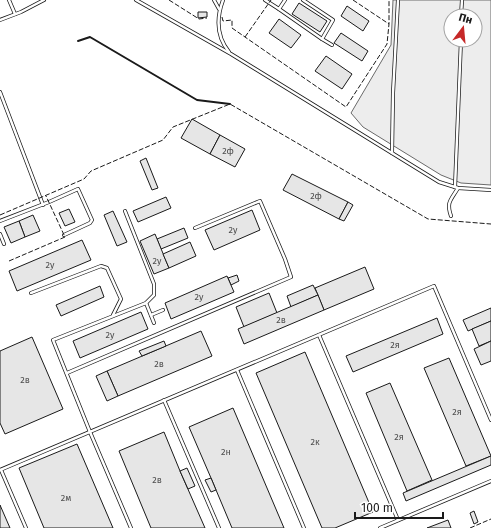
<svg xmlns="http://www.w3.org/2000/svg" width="491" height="528" viewBox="0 0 491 528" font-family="'Fira Sans',sans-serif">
	<rect width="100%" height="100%" fill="#fff"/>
	<path fill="#ededed" stroke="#6a6a6a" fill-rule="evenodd" d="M393,0h98v185l-30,-2 -20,-8 -78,-48 -12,-14 40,-68zM451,16h24v24h-24z"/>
	<g fill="#e6e6e6" stroke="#1a1a1a">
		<polygon points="299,3 327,21 320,32 292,14"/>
		<polygon points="347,6 369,21 363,31 341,16"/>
		<polygon points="198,12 207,12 207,17 198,18"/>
		<polygon points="279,19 301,35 291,48 269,33"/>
		<polygon points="341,33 368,51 362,61 334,43"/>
		<polygon points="326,56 352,74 342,89 315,71"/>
		<polygon points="192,119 220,135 210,154 181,138"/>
		<polygon points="220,135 245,149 235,167 210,154"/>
		<polygon points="146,158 158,188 152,190 140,161"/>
		<polygon points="292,174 348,202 339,219 283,190"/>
		<polygon points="166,197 171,208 138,222 133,211"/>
		<polygon points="348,202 353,205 344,221 339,219"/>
		<polygon points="69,209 75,222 65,226 59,213"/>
		<polygon points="252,210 260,230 214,250 205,230"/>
		<polygon points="113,211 127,242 117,246 104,215"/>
		<polygon points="33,215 40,231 25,237 19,221"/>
		<polygon points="19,221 25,237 11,243 4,227"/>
		<polygon points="184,228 188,238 161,249 157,239"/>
		<polygon points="155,234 169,268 154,274 140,241"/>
		<polygon points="82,240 91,260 17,291 9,271"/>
		<polygon points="190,242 196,256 169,268 163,254"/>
		<polygon points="365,267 374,289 324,310 315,288"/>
		<polygon points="237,275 239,281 231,285 228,278"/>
		<polygon points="227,276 234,292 171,319 165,303"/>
		<polygon points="313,285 318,295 291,307 287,296"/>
		<polygon points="100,286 104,297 61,316 56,305"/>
		<polygon points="269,293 277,313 244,327 236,307"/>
		<polygon points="318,295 324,310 244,344 238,329"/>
		<polygon points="491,308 491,321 468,331 463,320"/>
		<polygon points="141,312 148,329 80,358 73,341"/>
		<polygon points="437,318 443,334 353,372 346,356"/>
		<polygon points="491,321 491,341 479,346 472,329"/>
		<polygon points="201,331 212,356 118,396 107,371"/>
		<polygon points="32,337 63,409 5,434 0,423 0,351"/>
		<polygon points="164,341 166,346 142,356 139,351"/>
		<polygon points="491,341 491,361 481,365 474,349"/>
		<polygon points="305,352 373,512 335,528 322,528 256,373"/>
		<polygon points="449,358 491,456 466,466 424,368"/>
		<polygon points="107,371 118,396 107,401 96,376"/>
		<polygon points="390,383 432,480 407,491 366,393"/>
		<polygon points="233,408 284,528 232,528 211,478 189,427"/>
		<polygon points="164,432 180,471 205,528 151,528 119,451"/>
		<polygon points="77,444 113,528 44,528 19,468"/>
		<polygon points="491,456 491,465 406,501 403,493"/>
		<polygon points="187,468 195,486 188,489 180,471"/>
		<polygon points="211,478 216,490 211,492 205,480"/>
		<polygon points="0,505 10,528 0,528"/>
		<polygon points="474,511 478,522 474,524 470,513"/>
		<polygon points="448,520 451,528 427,528"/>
	</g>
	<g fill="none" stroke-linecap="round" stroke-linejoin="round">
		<defs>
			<g id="lane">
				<polyline points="9,0 15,14"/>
				<polyline points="136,0 231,54 439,182 458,188 491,190"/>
				<polyline points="214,0 219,9"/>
				<path d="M223,0c-7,19 -7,36 6,52"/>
				<polyline points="265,0 279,9 285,0"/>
				<polyline points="303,0 333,20 322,39 332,45"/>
				<polyline points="279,9 322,39"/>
				<polyline points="461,16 462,0"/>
				<polyline points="0,20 21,12 44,0"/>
				<polyline points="0,92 43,205"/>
				<polyline points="392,153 393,93 398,0"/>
				<polyline points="455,187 461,40"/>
				<polyline points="125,211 154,284 154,295 146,303 53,340 90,432 131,528"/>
				<path d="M451,216c-5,-14 0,-16 7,-28"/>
				<polyline points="0,221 49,202 78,189 92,220 90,223 64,235"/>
				<polyline points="0,234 4,244"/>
				<polyline points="31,293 101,266 107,268 121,299 113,315"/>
				<polyline points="146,303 154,323"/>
				<polyline points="151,315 163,310"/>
				<polyline points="319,335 398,520"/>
				<polyline points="237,370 304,528"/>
				<polyline points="67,373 291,277 285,259 260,201 195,228"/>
				<polyline points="164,400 219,528"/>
				<polyline points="0,470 434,286 491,420"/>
				<polyline points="1,470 26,528"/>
				<polyline points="380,528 491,481"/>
			</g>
		</defs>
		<use href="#lane" stroke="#1a1a1a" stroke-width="4"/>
		<use href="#lane" stroke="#fff" stroke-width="2.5"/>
		<g stroke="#1a1a1a" stroke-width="1" stroke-dasharray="5 2" stroke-linecap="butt">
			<polyline points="169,0 199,19 207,18"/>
			<polyline points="353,0 389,24"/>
			<polyline points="222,17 223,21 232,20 232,28 346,107 387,44 389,24 389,0"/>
			<polyline points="245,37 271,0"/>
			<polyline points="0,215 84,179 91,171 163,140 173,127 230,104 428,219 491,224"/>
			<polyline points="9,261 65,237 46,196"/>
			<polyline points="470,528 491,519"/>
		</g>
		<polyline stroke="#1a1a1a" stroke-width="2" points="78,41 90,37 197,100 230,104"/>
	</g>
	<g text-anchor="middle" stroke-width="3" stroke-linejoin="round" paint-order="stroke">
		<g font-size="9" fill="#4d4d4d">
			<text x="228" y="154">2ф</text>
			<text x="316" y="199">2ф</text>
			<text x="233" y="233">2у</text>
			<text x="157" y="264">2у</text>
			<text x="50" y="268">2у</text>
			<text x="199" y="300">2у</text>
			<text x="281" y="323">2в</text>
			<text x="110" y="338">2у</text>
			<text x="395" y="348">2я</text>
			<text x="159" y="367">2в</text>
			<text x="25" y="383">2в</text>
			<text x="457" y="415">2я</text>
			<text x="399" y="440">2я</text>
			<text x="315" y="445">2к</text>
			<text x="226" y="455">2н</text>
			<text x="157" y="483">2в</text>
			<text x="66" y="501">2м</text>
		</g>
	</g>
	<g transform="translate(463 28) rotate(16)"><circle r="19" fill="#ffffff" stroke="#a3a3a3"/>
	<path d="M0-3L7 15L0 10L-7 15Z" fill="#c62828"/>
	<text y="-6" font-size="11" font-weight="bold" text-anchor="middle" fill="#1a1a1a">Пн</text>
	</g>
	<path d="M355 512v6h88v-6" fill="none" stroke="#1a1a1a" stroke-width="2"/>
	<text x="361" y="512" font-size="12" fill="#1a1a1a" stroke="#ffffff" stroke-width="3" paint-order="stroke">100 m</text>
</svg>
